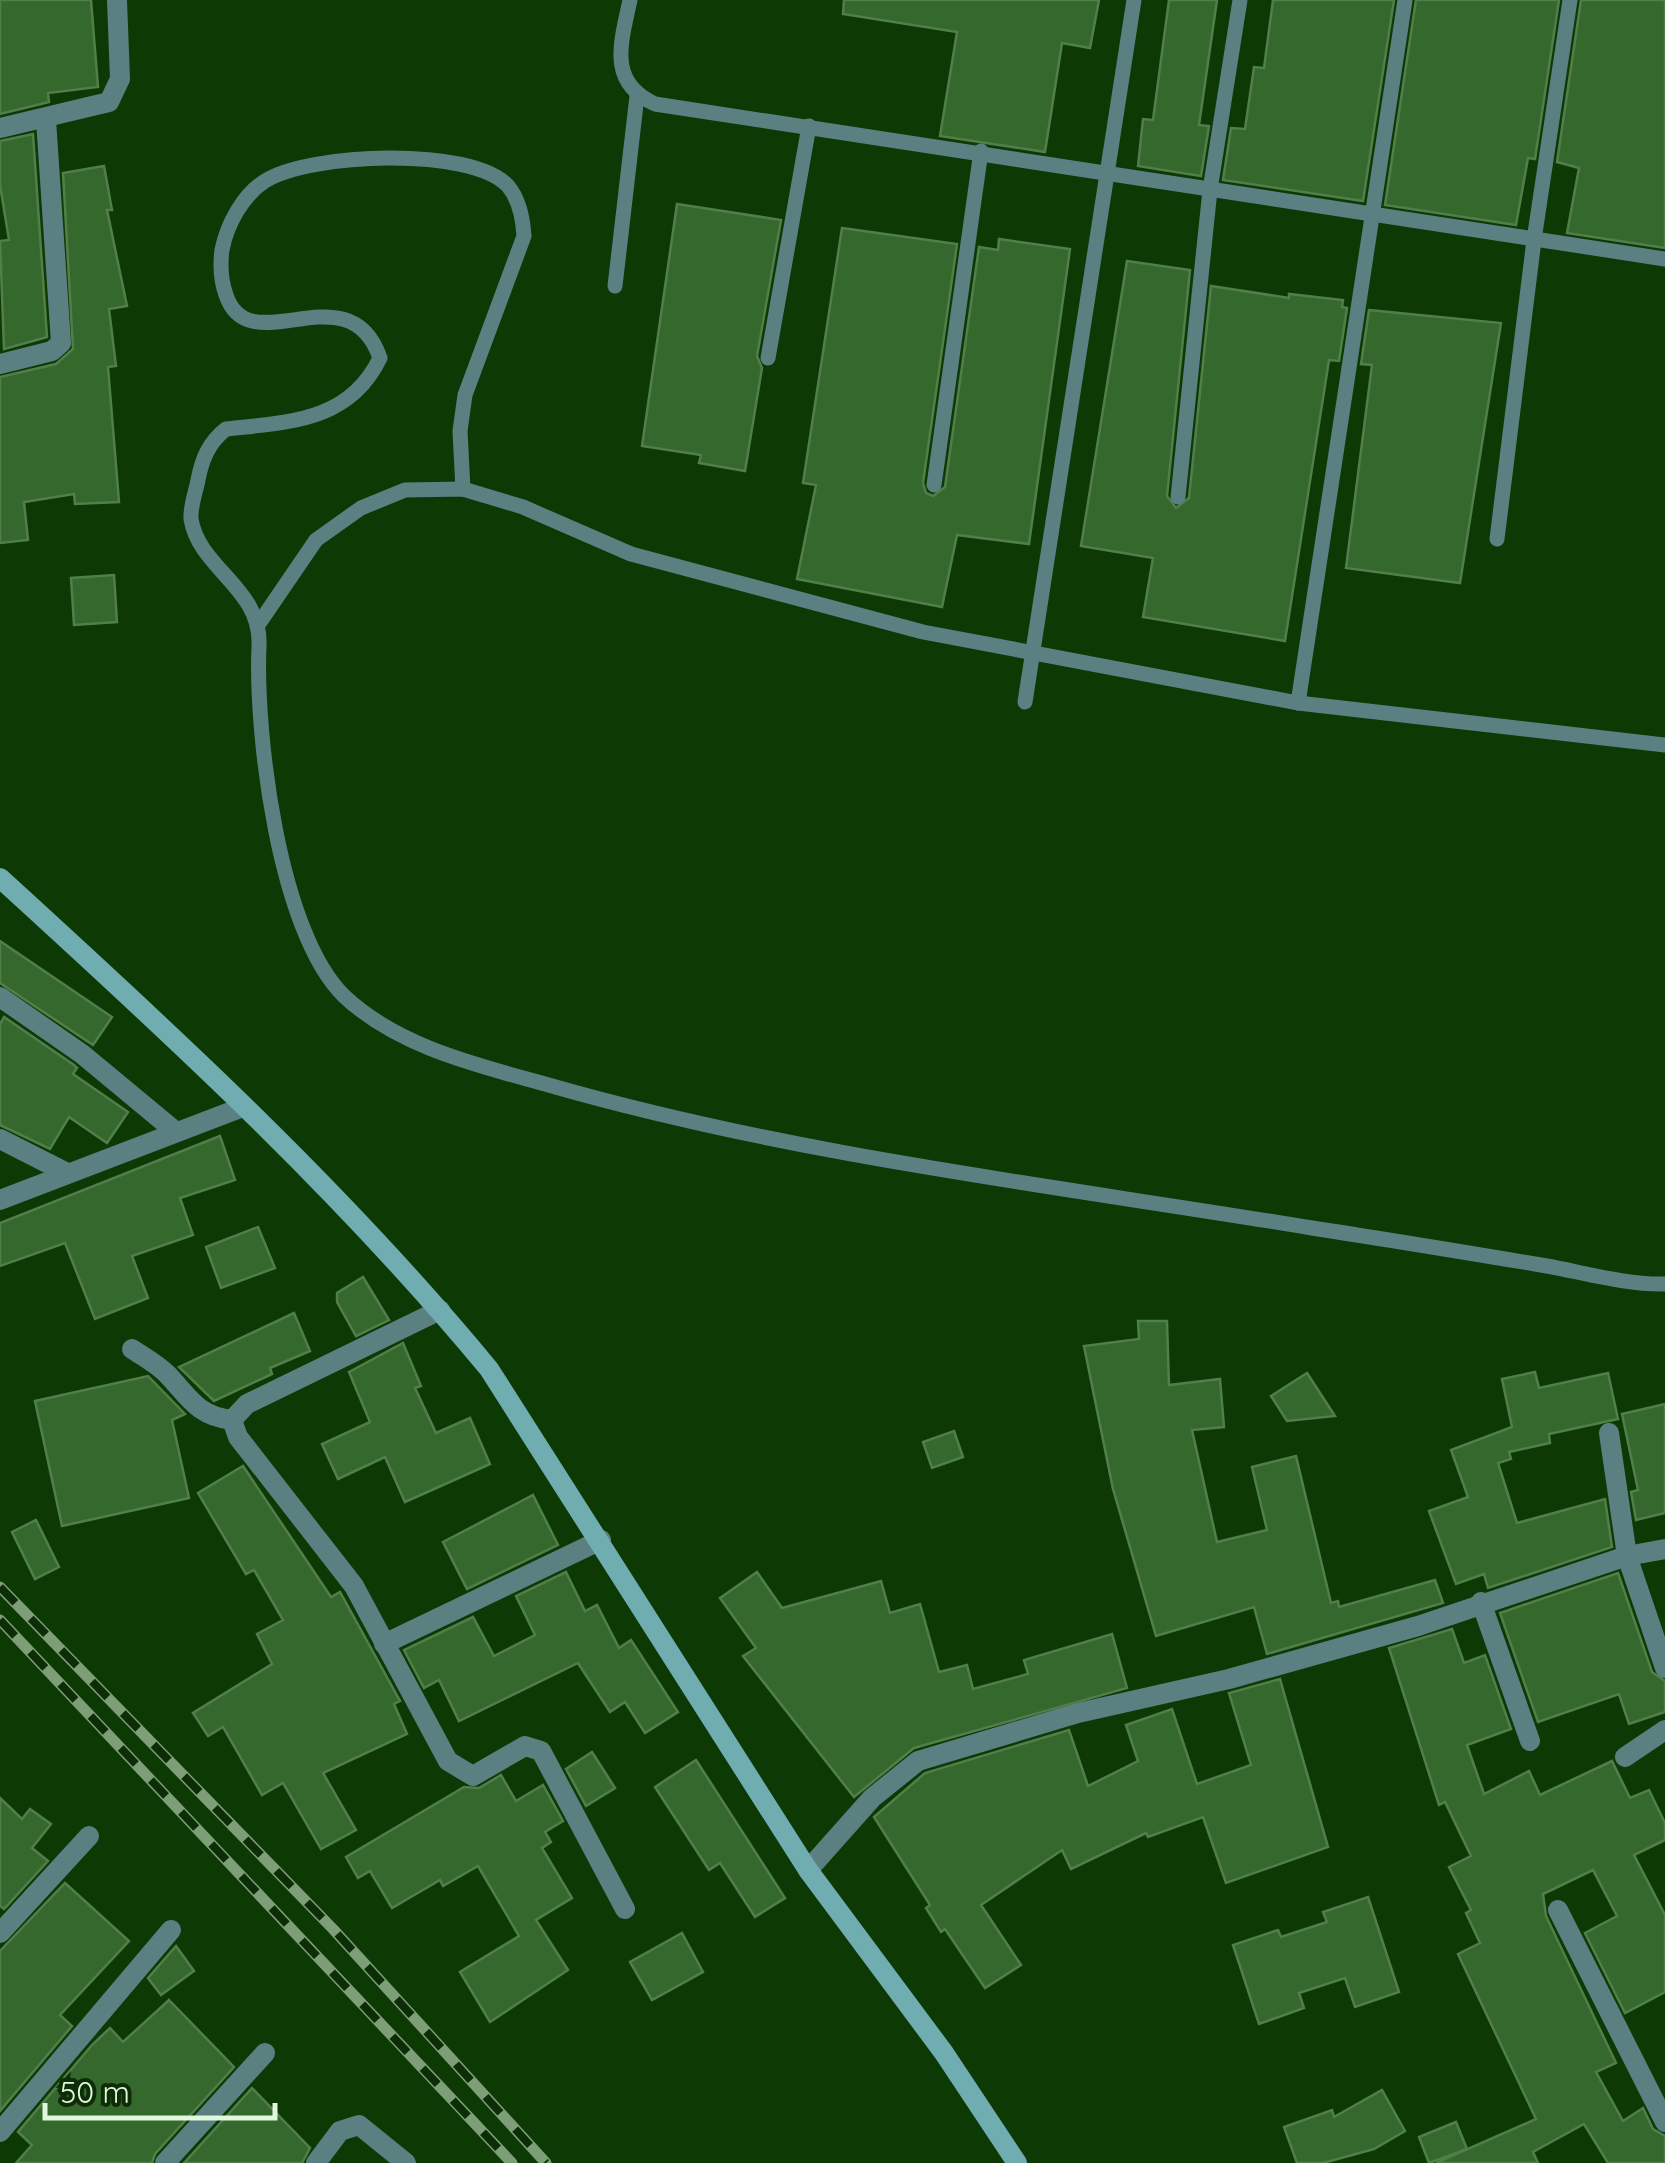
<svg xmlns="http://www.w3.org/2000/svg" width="1665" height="2163" viewBox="0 0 1665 2163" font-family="Quicksand,sans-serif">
	<rect width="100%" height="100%" fill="#0c3904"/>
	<g fill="#34682c" stroke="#517e4a" stroke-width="2.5">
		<polygon points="0,0 91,0 98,87 48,93 49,102 0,114"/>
		<polygon points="844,0 1099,0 1090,48 1062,43 1045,152 940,136 957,32 843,14"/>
		<polygon points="1169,0 1217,0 1199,125 1209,126 1201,176 1138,166 1143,119 1153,120"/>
		<polygon points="1273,0 1394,0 1363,201 1223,180 1231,128 1245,129 1254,67 1264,68"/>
		<polygon points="1416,0 1559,0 1535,159 1528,158 1516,225 1385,205"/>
		<polygon points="1581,0 1665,0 1665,248 1567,233 1579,168 1557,162"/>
		<polygon points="33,134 47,337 4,349 0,241 9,240 0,185 0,141"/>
		<polygon points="104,166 112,210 107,210 127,306 109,309 116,366 108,367 119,502 75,504 74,494 24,502 28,540 0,543 0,377 56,364 73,349 63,173"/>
		<polygon points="677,204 781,220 757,356 762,368 745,471 699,463 701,455 642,446"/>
		<polygon points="842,228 957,244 923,483 926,493 933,496 945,487 979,247 998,250 999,239 1070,249 1029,544 957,535 942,607 797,579 816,485 803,483"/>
		<polygon points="1127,261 1190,270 1167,496 1176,508 1189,498 1211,286 1289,298 1289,294 1343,300 1342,307 1347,308 1339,361 1329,360 1285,641 1143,617 1153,558 1081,546"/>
		<polygon points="1369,310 1501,323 1460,583 1346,568 1372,365 1361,364"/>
		<polygon points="114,575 117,622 74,625 71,578"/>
		<polygon points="0,941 112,1017 93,1045 0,983"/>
		<polygon points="4,1017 74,1065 77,1068 73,1074 128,1112 107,1143 69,1117 50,1149 0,1125 0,1024"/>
		<polygon points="220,1136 235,1180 180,1198 193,1235 132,1256 148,1298 95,1319 65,1243 0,1266 0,1223"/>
		<polygon points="258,1227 275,1268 221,1288 206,1247"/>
		<polygon points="363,1277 389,1320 356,1336 337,1302 337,1293"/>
		<polygon points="294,1313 310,1351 270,1368 272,1374 214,1401 179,1367"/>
		<polygon points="1138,1321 1167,1321 1169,1385 1220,1379 1224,1427 1192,1430 1217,1542 1267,1530 1252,1467 1296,1456 1331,1603 1338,1601 1339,1607 1435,1580 1443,1603 1267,1654 1254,1607 1156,1636 1113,1489 1084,1346 1139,1339"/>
		<polygon points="403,1343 421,1386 415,1388 436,1433 470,1418 490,1464 405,1502 385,1457 338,1479 322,1444 370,1422 349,1372"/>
		<polygon points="1535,1372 1539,1388 1608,1373 1618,1419 1549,1434 1550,1443 1509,1452 1511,1459 1498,1463 1517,1523 1605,1499 1612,1547 1488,1588 1484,1574 1456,1584 1429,1511 1468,1497 1451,1450 1512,1427 1502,1379"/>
		<polygon points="1307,1373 1335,1416 1287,1421 1271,1396"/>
		<polygon points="148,1376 185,1414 172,1420 189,1498 62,1526 35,1401"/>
		<polygon points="1665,1404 1665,1513 1636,1520 1631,1492 1638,1490 1622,1414"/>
		<polygon points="954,1431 963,1457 932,1468 923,1442"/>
		<polygon points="243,1466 331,1597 340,1592 400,1701 394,1704 407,1734 323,1773 356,1830 321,1849 283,1783 262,1795 223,1727 208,1736 193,1713 272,1664 257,1634 283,1620 254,1570 246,1574 198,1493"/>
		<polygon points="533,1495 558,1545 467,1589 443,1542"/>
		<polygon points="36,1520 59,1567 35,1579 12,1532"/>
		<polygon points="566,1572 585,1611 597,1605 619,1648 631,1640 678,1712 645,1733 625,1702 610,1712 578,1663 459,1721 439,1680 424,1688 404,1650 473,1617 494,1656 535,1635 516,1596"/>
		<polygon points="757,1572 782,1608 881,1581 890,1613 920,1604 939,1672 967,1665 973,1689 1028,1674 1024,1660 1112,1634 1127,1688 914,1748 854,1797 743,1656 756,1648 720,1598"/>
		<polygon points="1618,1573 1652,1672 1665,1681 1665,1712 1629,1724 1619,1694 1538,1722 1500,1613"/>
		<polygon points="1452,1629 1464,1663 1485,1655 1511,1729 1467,1745 1484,1794 1529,1771 1540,1795 1612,1761 1630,1798 1649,1790 1665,1823 1665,1840 1634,1855 1665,1915 1665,1992 1625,2013 1585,1933 1617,1916 1593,1870 1543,1894 1546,1916 1616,2063 1596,2072 1623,2121 1643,2108 1653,2129 1665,2136 1665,2163 1608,2163 1584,2124 1533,2152 1538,2163 1436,2163 1536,2119 1458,1954 1480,1943 1466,1913 1471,1910 1449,1867 1471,1856 1445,1802 1439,1805 1389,1648"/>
		<polygon points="1280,1679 1328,1847 1226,1883 1203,1817 1148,1837 1146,1833 1071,1869 1062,1850 981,1905 1021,1965 985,1988 945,1929 941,1932 926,1908 930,1905 874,1817 925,1773 1069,1730 1088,1786 1138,1761 1126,1725 1172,1709 1197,1784 1251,1765 1229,1693"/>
		<polygon points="592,1752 615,1788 586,1806 566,1769"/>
		<polygon points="696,1760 785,1898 755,1917 720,1863 709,1870 655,1787"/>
		<polygon points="501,1775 516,1801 543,1785 563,1821 545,1832 551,1842 542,1848 572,1898 536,1920 568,1970 490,2022 460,1972 519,1936 478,1866 443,1886 440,1880 392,1908 370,1871 358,1878 346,1857 464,1787 479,1788"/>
		<polygon points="0,1798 22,1819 30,1809 51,1824 32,1848 48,1861 4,1909 0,1906"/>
		<polygon points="65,1883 129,1941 60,2015 72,2026 0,2111 0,1951"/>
		<polygon points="1368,1897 1399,1992 1355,2007 1345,1978 1299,1993 1304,2008 1259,2024 1233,1945 1278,1930 1281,1937 1327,1922 1323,1912"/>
		<polygon points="682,1933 703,1972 652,2000 630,1962"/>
		<polygon points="176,1946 194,1971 161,1995 148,1978"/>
		<polygon points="169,2000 234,2067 155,2154 152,2163 16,2163 32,2145 18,2132 92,2045 110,2028 123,2042"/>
		<polygon points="252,2088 310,2148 302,2163 184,2163"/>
		<polygon points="1382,2090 1405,2131 1374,2149 1323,2163 1297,2163 1284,2127 1332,2110 1334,2117"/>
		<polygon points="1456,2122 1467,2149 1429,2163 1419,2137"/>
	</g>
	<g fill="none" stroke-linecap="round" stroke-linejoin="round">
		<g stroke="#5a8082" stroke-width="15">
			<path d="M630,0c-9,43 -23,82 25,104 337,49 673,105 1010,155"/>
			<polyline points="615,286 637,96"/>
			<polyline points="768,358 809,126"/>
			<polyline points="934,485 981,151"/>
			<path d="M463,489l-3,-58 5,-36 59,-159c-1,-16 -5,-37 -16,-50 -37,-40 -199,-33 -243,-5 -22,14 -38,43 -43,69 -2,15 -1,31 4,45 23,70 123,-27 154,63 -31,64 -91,64 -154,71 -17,13 -24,30 -28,51 -2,11 -8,27 -7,39 8,50 71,69 68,127 -4,88 20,287 85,350 55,52 137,70 208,90 249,71 506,100 760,142 79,12 157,25 235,38 38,7 80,19 118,18"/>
			<polyline points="1178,497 1210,190 1240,0"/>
			<polyline points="1497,539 1534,240 1570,0"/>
			<polyline points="260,622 316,540 361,508 405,490 463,489 523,507 631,554 923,632 1298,703 1665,745"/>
			<polyline points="1025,702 1134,0"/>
			<polyline points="1298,703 1405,0"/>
		</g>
		<g stroke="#5a8082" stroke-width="20">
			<polyline points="0,128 109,102 120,79 117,0"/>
			<polyline points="0,364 52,351 61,343 46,120"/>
			<polyline points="0,997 82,1054 176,1132"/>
			<polyline points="0,1139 67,1173"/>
			<polyline points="0,1200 243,1107"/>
			<polyline points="440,1310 247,1404 232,1420 238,1437 354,1586 448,1761 473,1776 525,1746 541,1751 625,1909"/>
			<path d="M132,1349c12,8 25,15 35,25 22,23 30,42 65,46"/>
			<polyline points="1609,1433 1627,1556 1665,1668"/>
			<polyline points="1481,1602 1530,1741"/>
			<polyline points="384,1644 601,1540"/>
			<polyline points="1625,1757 1665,1730"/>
			<polyline points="808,1870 872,1798 918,1761 1078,1713 1229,1679 1418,1626 1627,1556 1665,1549"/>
			<polyline points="1558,1910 1665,2122"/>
			<polyline points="0,1933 89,1836"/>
			<polyline points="0,2132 171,1930"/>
			<polyline points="165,2163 265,2053"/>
			<polyline points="316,2163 340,2131 359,2125 406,2163"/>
		</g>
		<path stroke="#70adb1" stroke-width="20" d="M0,878c170,155 342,313 489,491l319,501 136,183 73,110"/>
		<defs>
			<g id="rail">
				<polyline points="0,1587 333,1929 546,2163"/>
				<polyline points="0,1620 512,2163"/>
			</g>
		</defs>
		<use href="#rail" stroke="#7d9e76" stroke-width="11"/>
		<use href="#rail" stroke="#0c2d06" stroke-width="8" stroke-dasharray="22" stroke-linecap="butt"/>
	</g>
	<path d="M45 2103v15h230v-15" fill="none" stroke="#e0f8db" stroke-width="5"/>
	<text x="60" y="2103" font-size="30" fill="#e0f8db" stroke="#0c2d06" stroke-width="8" paint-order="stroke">50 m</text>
</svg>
